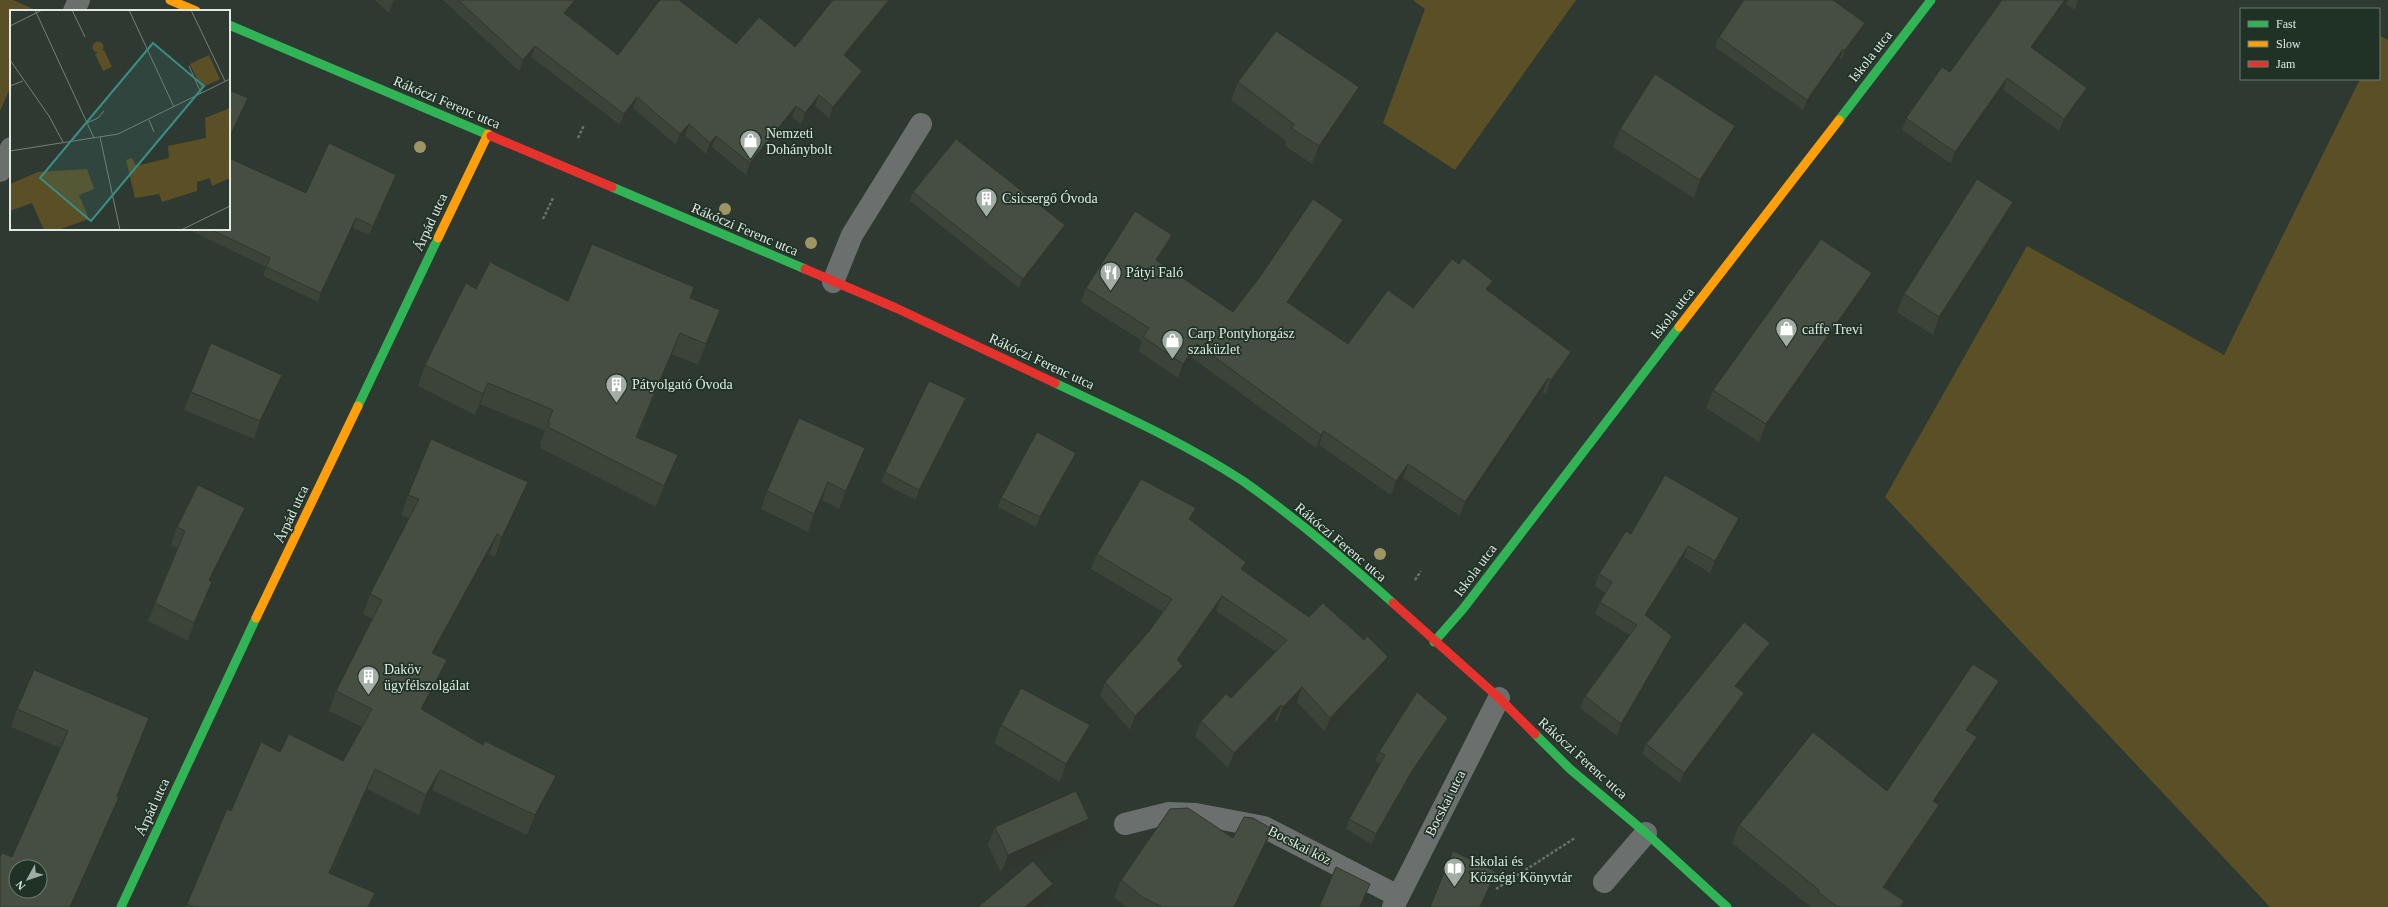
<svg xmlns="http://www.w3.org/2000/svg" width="2388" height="907" viewBox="0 0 2388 907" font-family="Georgia,serif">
	<rect width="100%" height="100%" fill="#2e3931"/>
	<g fill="#5b4f26">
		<polygon points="0,0 13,0 38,11 11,11 11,86 0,111"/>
		<polygon points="1413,0 1576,0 1455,170 1383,123 1425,9"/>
		<polygon points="2381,36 2388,40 2388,907 2270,907 1885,497 2027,246 2224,355 2360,79 2379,79 2379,39"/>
	</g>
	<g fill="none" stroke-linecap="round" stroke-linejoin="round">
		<g stroke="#6a706d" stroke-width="2.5" stroke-dasharray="3 2" stroke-linecap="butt">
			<polyline points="578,138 584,125"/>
			<polyline points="543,219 553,198"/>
			<polyline points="1415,580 1421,571"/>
			<polyline points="1496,889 1575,838"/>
		</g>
		<g stroke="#6b706e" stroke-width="22">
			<polyline points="74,11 79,0"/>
			<polyline points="0,171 11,148"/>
			<polyline points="833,282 852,235 921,124"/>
			<polyline points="1604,882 1646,833"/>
		</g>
		<g stroke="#6b706e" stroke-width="22">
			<polyline points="1125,824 1169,813 1196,814 1264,827 1398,896"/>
			<polyline points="1393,907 1499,698"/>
		</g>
		<g stroke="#30b455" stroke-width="9">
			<polyline points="229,25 491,136"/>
			<polyline points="1839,120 1931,0"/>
			<polyline points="612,187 805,269"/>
			<path d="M1055,383c63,30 130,60 188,98 53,37 102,79 150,122"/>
			<polyline points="358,406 438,238"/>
			<polyline points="1434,642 1463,609 1679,327"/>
			<polyline points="1535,734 1570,769 1646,833 1727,907"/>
			<polyline points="121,907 256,618"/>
		</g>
		<g stroke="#ff9f0a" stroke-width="9">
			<polyline points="170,0 196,11"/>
			<polyline points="438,238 488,134"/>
			<polyline points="1679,327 1839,120"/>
			<polyline points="256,618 358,406"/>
		</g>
		<g stroke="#e5322d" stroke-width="9">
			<polyline points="491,136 612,187"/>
			<polyline points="805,269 896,308 1055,383"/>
			<polyline points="1393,603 1499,698 1535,734"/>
		</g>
	</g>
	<g fill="#9e9464">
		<circle cx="420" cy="147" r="6"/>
		<circle cx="725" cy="209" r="6"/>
		<circle cx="811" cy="243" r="6"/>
		<circle cx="1380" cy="554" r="6"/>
	</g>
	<g fill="#3c4338">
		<polygon points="375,0 401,0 389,13"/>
		<polygon points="443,0 577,0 575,8 568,15 618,55 736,44 795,47 847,58 862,71 858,82 829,118 815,106 801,124 792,117 746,175 712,147 706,154 685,136 676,145 633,108 620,125 531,57 519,71"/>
		<polygon points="2002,0 2081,0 2075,10 2066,4 2034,49 2087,88 2082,99 2059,131 2003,90 1951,164 1902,130 1906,118 1950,72"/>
		<polygon points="1862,33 1842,60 1840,58 1803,110 1715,47 1719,37"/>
		<polygon points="1238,82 1359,87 1352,105 1312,164 1285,146 1286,141 1231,100"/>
		<polygon points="1620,129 1729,144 1694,198 1613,147"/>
		<polygon points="396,175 393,184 369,235 353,228 318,302 263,276 266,267 187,229 229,229 306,193"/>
		<polygon points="913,192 1065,225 1062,234 1019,288 910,201"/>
		<polygon points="1343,220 1338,234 1290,304 1348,344 1413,308 1489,291 1566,366 1546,394 1543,392 1460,516 1403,478 1391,495 1319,445 1316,448 1192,358 1178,378 1138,351 1142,341 1081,302 1086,288 1172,235 1167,249 1159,262 1233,312"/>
		<polygon points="2006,220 1933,335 1897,312 1904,294"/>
		<polygon points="694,287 690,298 712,331 698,365 672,354 637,438 678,455 670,476 656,507 540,448 542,444 540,443 545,431 480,404 475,415 418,386 425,365 476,289 568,301"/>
		<polygon points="1865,291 1759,442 1706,408 1713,390"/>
		<polygon points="191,392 276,393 254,439 184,410"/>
		<polygon points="962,408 916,500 881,482 885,472"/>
		<polygon points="1073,462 1036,527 998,507 1001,498"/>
		<polygon points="858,466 839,509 822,500 808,532 761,509 767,491"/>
		<polygon points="528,482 521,502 495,557 489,554 435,654 447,660 439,680 423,711 483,745 556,776 548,796 527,835 432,790 419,815 367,789 331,874 369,907 186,907 227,809 231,811 280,752 343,761 362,727 329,711 336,691 372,619 363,614 370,594 409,518 401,515 408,495"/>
		<polygon points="245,508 238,526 211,581 205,600 188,641 148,621 155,603 177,548 171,545 177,527"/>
		<polygon points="1196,508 1191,521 1246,562 1243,571 1383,672 1325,732 1297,702 1277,722 1275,720 1228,768 1195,736 1201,721 1231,698 1276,652 1216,611 1180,663 1177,681 1130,730 1100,696 1105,682 1150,630 1163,612 1091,569 1097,554"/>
		<polygon points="1735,530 1710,573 1684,557 1647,617 1672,636 1668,648 1617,736 1580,708 1585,696 1630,635 1595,614 1600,602 1605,593 1595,586 1599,574 1631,534"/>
		<polygon points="1770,643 1766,653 1738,688 1744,693 1741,704 1680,783 1642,754 1646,744"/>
		<polygon points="1992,700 1970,733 1970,756 1937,804 1939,805 1932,824 1887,889 1904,901 1902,907 1811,907 1732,843 1739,825 1887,791"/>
		<polygon points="17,709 143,736 117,797 119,797 112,815 72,907 0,907 12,857 60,748 11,727"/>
		<polygon points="1448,718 1445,727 1408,780 1372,844 1346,829 1349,819 1380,764 1375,761 1379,752"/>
		<polygon points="1001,725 1083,743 1060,782 994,743"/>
		<polygon points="995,827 1082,837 1001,873 988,845"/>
		<polygon points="1233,838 1265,847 1236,907 1126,907 1114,898 1121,880"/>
	</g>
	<g fill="#31372e">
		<polygon points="395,0 401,0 389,13 393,2"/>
		<polygon points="575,0 577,0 575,8 560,24 564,13"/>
		<polygon points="889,0 894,0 840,66 844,55"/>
		<polygon points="2065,0 2068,0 2066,4 2027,59 2031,47"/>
		<polygon points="2078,0 2081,0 2075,10"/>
		<polygon points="1865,23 1862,33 1842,60 1845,50"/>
		<polygon points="535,46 531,57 519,71 523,60"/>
		<polygon points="1843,49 1840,58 1803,110 1807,100"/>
		<polygon points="862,71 858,82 829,118 833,107"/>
		<polygon points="2007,78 2003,90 1951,164 1955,152"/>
		<polygon points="1359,87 1352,105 1312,164 1319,146"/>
		<polygon points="2087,88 2082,99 2059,131 2064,119"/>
		<polygon points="819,95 815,106 801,124 805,113"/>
		<polygon points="637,97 633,108 620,125 624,114"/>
		<polygon points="248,98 244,108 229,140 229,138"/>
		<polygon points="796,106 792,117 746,175 750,163"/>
		<polygon points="689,124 685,136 676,145 680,134"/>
		<polygon points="1735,126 1729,144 1694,198 1700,180"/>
		<polygon points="716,136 712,147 706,154 710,143"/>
		<polygon points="396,175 393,184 369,235 373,226"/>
		<polygon points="2013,202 2006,220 1933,335 1939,317"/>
		<polygon points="356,218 353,228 318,302 321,293"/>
		<polygon points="1343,220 1338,234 1282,316 1287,302"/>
		<polygon points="1065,225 1062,234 1019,288 1023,279"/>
		<polygon points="1172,235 1167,249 1151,274 1156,260"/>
		<polygon points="1872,273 1865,291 1759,442 1766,424"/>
		<polygon points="1493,281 1488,295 1486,289"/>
		<polygon points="720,310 712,331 698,365 706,344"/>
		<polygon points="680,333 672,354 628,458 636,437"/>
		<polygon points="1197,344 1192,358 1178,378 1183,364"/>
		<polygon points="1571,352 1566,366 1546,394 1551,380"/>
		<polygon points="282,375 276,393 254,439 260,421"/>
		<polygon points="1548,378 1543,392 1460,516 1465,502"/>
		<polygon points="488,383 480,404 475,415 483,394"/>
		<polygon points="966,398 962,408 916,500 919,490"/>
		<polygon points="1324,431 1319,445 1316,448 1321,435"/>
		<polygon points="865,448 858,466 839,509 846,491"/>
		<polygon points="1076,453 1073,462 1036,527 1040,517"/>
		<polygon points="678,455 670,476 656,507 664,486"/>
		<polygon points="1408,464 1403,478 1391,495 1396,481"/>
		<polygon points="528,482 521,502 495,557 502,537"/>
		<polygon points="828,482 822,500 808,532 814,514"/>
		<polygon points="245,508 238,526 203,598 209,580"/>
		<polygon points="1196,508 1191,523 1189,519"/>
		<polygon points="1739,518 1735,530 1710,573 1715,561"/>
		<polygon points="497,534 489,554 425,673 432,653"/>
		<polygon points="1688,546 1684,557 1641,627 1645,615"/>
		<polygon points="1246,562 1240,577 1241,569"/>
		<polygon points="212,582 205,600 188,641 194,623"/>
		<polygon points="1222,596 1216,611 1172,674 1177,660"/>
		<polygon points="1672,636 1668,648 1617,736 1621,724"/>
		<polygon points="1770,643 1766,653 1731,697 1735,686"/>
		<polygon points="1388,657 1383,672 1325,732 1330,718"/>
		<polygon points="447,660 439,680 414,729 421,709"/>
		<polygon points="1183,666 1177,681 1130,730 1135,716"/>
		<polygon points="1999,681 1992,700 1959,748 1966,730"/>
		<polygon points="1302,687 1297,702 1277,722 1283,707"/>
		<polygon points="1744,693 1741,704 1680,783 1684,773"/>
		<polygon points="1281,705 1275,720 1228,768 1234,753"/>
		<polygon points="149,718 143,736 110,814 117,796"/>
		<polygon points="1448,718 1445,727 1408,780 1372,844 1376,834 1412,771"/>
		<polygon points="1090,725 1083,743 1060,782 1066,764"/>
		<polygon points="1977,737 1970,756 1926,820 1933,801"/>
		<polygon points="375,769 367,789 322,893 329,873"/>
		<polygon points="440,770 432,790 419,815 426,795"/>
		<polygon points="556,776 548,796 527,835 535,815"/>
		<polygon points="119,797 112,815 72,907 70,907"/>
		<polygon points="1939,805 1932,824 1877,905 1883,887"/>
		<polygon points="1089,819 1082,837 1001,873 1008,855"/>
		<polygon points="1272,829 1265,847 1236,907 1234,907"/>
		<polygon points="1496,872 1487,897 1482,907 1480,907"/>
		<polygon points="1053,884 1047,902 1041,907 1025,907"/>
		<polygon points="375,893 369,907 368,907"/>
	</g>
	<g fill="#464e41" stroke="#31372e" fill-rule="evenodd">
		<polygon points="458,0 575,0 564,13 618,55 660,0 679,0 736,44 759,17 795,47 833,0 889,0 844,55 862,71 833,107 819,95 805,113 796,106 750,163 716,136 710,143 689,124 680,134 637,97 624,114 535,46 523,60"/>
		<polygon points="1744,0 1833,0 1865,23 1845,50 1843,49 1807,100 1719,37"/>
		<polygon points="2002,0 2065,0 2031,47 2087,88 2064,119 2007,78 1955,152 1906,118 1942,67 1950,72"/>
		<polygon points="1276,31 1359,87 1319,146 1291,128 1294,124 1238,82"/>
		<polygon points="1655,74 1735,126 1700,180 1620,129"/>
		<polygon points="229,90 248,98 229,138"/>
		<polygon points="956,139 1065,225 1023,279 913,192"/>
		<polygon points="329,143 396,175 373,226 356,218 321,293 266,267 270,258 210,229 229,229 229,158 306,193"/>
		<polygon points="1977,179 2013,202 1939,317 1904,294"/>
		<polygon points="1313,199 1343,220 1287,302 1348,344 1388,290 1413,308 1452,259 1459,264 1463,258 1493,281 1486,289 1571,352 1551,380 1548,378 1465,502 1408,464 1396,481 1324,431 1321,435 1197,344 1183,364 1143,337 1149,328 1086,288 1135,211 1172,235 1156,260 1233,312 1259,278"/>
		<polygon points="1821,239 1872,273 1766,424 1713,390"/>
		<polygon points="592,244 694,287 690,298 720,310 706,344 680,333 636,437 678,455 664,486 548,427 550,423 548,422 553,410 488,383 483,394 425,365 466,283 476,289 490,262 568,301"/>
		<polygon points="211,343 282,375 260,421 191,392"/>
		<polygon points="929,381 966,398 919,490 885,472"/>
		<polygon points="799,418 865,448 846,491 828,482 814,514 767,491"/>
		<polygon points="1037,432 1076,453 1040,517 1001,498"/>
		<polygon points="431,439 528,482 502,537 497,534 432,653 447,660 421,709 483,745 485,741 556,776 535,815 440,770 426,795 375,769 329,873 375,893 368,907 194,907 187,904 227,809 231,811 261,742 280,752 289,734 343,761 372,709 336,691 382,600 370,594 419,499 408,495"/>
		<polygon points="1665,475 1739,518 1715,561 1688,546 1645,615 1672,636 1621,724 1585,696 1637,625 1600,602 1612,582 1599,574 1626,531 1631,534"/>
		<polygon points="1141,479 1196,508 1189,519 1246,562 1241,569 1309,617 1323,603 1364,640 1367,636 1388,657 1330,718 1302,687 1283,707 1281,705 1234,753 1201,721 1226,694 1231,698 1287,640 1222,596 1177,660 1183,666 1135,716 1105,682 1150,630 1172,599 1097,554"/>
		<polygon points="198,485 245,508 209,580 212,582 194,623 155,603 185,531 177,527"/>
		<polygon points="1744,622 1770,643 1735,686 1744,693 1684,773 1646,744"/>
		<polygon points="1973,664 1999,681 1966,730 1977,737 1933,801 1939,805 1883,887 1904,901 1900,907 1838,907 1818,892 1819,890 1739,825 1813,732 1887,791"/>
		<path d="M34,670l115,48 -32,78 2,1 -49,110h-70v-50l2,-4 10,4 56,-126 -51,-22zM16,867h24v24h-24z"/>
		<polygon points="1021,688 1090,725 1066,764 1001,725"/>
		<polygon points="1417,692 1448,718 1412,771 1376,834 1349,819 1385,755 1379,752"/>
		<polygon points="1076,791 1089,819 1008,855 995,827"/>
		<polygon points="1188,808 1233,838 1244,817 1253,818 1272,829 1234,907 1162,907 1144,898 1121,880 1170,809"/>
		<polygon points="1453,851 1496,872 1480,907 1430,907"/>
		<polygon points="1033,861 1053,884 1025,907 978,907"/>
		<polygon points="1336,867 1370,884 1360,907 1319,907"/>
	</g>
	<defs>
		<symbol id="shop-pin" viewBox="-11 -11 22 30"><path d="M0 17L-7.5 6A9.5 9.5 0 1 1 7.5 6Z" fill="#a2ada5" stroke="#203226"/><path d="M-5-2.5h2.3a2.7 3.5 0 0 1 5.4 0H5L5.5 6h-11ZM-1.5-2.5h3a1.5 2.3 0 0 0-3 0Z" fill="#fff"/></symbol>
		<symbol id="building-pin" viewBox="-11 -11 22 30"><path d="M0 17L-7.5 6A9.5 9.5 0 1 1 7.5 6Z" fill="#a2ada5" stroke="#203226"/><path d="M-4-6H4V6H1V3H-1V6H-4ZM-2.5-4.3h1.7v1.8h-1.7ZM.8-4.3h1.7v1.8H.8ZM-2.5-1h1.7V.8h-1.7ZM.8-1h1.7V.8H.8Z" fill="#fff"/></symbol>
		<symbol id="restaurant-pin" viewBox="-11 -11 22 30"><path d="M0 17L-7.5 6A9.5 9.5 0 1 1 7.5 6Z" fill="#a2ada5" stroke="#203226"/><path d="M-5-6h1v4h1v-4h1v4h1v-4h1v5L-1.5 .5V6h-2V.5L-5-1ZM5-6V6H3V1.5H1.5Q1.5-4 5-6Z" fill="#fff"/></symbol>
		<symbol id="library-pin" viewBox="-11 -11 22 30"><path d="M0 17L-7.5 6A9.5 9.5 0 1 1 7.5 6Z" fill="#a2ada5" stroke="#203226"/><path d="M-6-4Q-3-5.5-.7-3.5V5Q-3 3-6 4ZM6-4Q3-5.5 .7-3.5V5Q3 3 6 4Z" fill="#fff"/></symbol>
	</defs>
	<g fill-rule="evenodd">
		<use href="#shop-pin" x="738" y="128" width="25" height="34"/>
		<use href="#building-pin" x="974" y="186" width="25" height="34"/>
		<use href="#restaurant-pin" x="1098" y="260" width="25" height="34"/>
		<use href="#shop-pin" x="1774" y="316" width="25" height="34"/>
		<use href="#shop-pin" x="1160" y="328" width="25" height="34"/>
		<use href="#building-pin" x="604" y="372" width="25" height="34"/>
		<use href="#building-pin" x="356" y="664" width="25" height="34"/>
		<use href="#library-pin" x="1442" y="856" width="25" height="34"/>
	</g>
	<g text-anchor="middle" stroke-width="3.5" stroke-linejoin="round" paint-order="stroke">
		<g font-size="14" fill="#e0ebe3" stroke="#203226">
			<text transform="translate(1870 56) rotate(-52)" y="5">Iskola utca</text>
			<text transform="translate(447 102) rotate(23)" y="5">Rákóczi Ferenc utca</text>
			<text transform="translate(430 222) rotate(-65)" y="5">Árpád utca</text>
			<text transform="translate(745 229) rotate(23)" y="5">Rákóczi Ferenc utca</text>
			<text transform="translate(1672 313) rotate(-52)" y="5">Iskola utca</text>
			<text transform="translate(1042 361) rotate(25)" y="5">Rákóczi Ferenc utca</text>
			<text transform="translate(291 514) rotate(-65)" y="5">Árpád utca</text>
			<text transform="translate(1341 542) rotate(40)" y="5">Rákóczi Ferenc utca</text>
			<text transform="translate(1475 570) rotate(-53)" y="5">Iskola utca</text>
			<text transform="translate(1583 758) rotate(42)" y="5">Rákóczi Ferenc utca</text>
			<text transform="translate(1445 803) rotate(-63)" y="5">Bocskai utca</text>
			<text transform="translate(152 807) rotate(-65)" y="5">Árpád utca</text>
			<text transform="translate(1300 845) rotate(27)" y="5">Bocskai köz</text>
		</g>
		<g font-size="14" fill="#e0ebe3" stroke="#203226" text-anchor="start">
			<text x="766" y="138">Nemzeti<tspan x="766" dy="16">Dohánybolt</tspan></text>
			<text x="1002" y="203">Csicsergő Óvoda</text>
			<text x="1126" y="277">Pátyi Faló</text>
			<text x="1802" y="334">caffe Trevi</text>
			<text x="1188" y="338">Carp Pontyhorgász<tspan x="1188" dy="16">szaküzlet</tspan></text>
			<text x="632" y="389">Pátyolgató Óvoda</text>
			<text x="384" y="674">Daköv<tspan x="384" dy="16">ügyfélszolgálat</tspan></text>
			<text x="1470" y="866">Iskolai és<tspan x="1470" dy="16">Községi Könyvtár</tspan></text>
		</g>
	</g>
	<g transform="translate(10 10)">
		<rect width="220" height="220" fill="#2e3931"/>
		<path d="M82.5 37a5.5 5.5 0 1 1 11 0a5.5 5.5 0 1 1-11 0ZM94,40l8,17 -9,4 -8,-17zM199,45l11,24 -19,9 -11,-24zM220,98v70l-18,8 -2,-8 -13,4v9l-35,11 -3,-8 -24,4 -9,-38 6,-2 4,8 33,-8 -1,-12 38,-8 -1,-20zM77,159l7,20 -15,6 10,24 -31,11h-14l-12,-27 -22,8v-27l28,-12z" fill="#5b4f26"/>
		<path fill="none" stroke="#758078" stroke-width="1" d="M25,0l59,128M62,0l13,27M119,0l45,97M181,0l34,71M0,16l32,-16M0,50l39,56 14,26M179,56l12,27M0,76l13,-5M139,110l5,12M77,113l11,-5 6,-7M90,127l20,93M0,141l108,-17 112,-55M171,220l49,-24"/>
		<path fill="#398d85" fill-opacity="0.15" stroke="#398d85" stroke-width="2" d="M143,33l51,43 -113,135 -51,-43z"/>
		<rect width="220" height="220" fill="none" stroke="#e0ebe3" stroke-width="2"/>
	</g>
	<rect x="2240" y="8" width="140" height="72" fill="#203226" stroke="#6d7c72"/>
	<rect x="2248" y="21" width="20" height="6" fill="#30b455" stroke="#6d7c72"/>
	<text x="2276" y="28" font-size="12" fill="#e0ebe3">Fast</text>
	<rect x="2248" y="41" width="20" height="6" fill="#ff9f0a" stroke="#6d7c72"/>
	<text x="2276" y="48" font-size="12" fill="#e0ebe3">Slow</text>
	<rect x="2248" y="61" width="20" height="6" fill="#e5322d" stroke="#6d7c72"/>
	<text x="2276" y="68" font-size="12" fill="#e0ebe3">Jam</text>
	<g transform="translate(28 879) rotate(230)"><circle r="19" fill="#203226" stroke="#6d7c72"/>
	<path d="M0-3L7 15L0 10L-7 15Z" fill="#a2ada5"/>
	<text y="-6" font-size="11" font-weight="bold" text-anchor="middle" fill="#e0ebe3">N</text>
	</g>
</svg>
